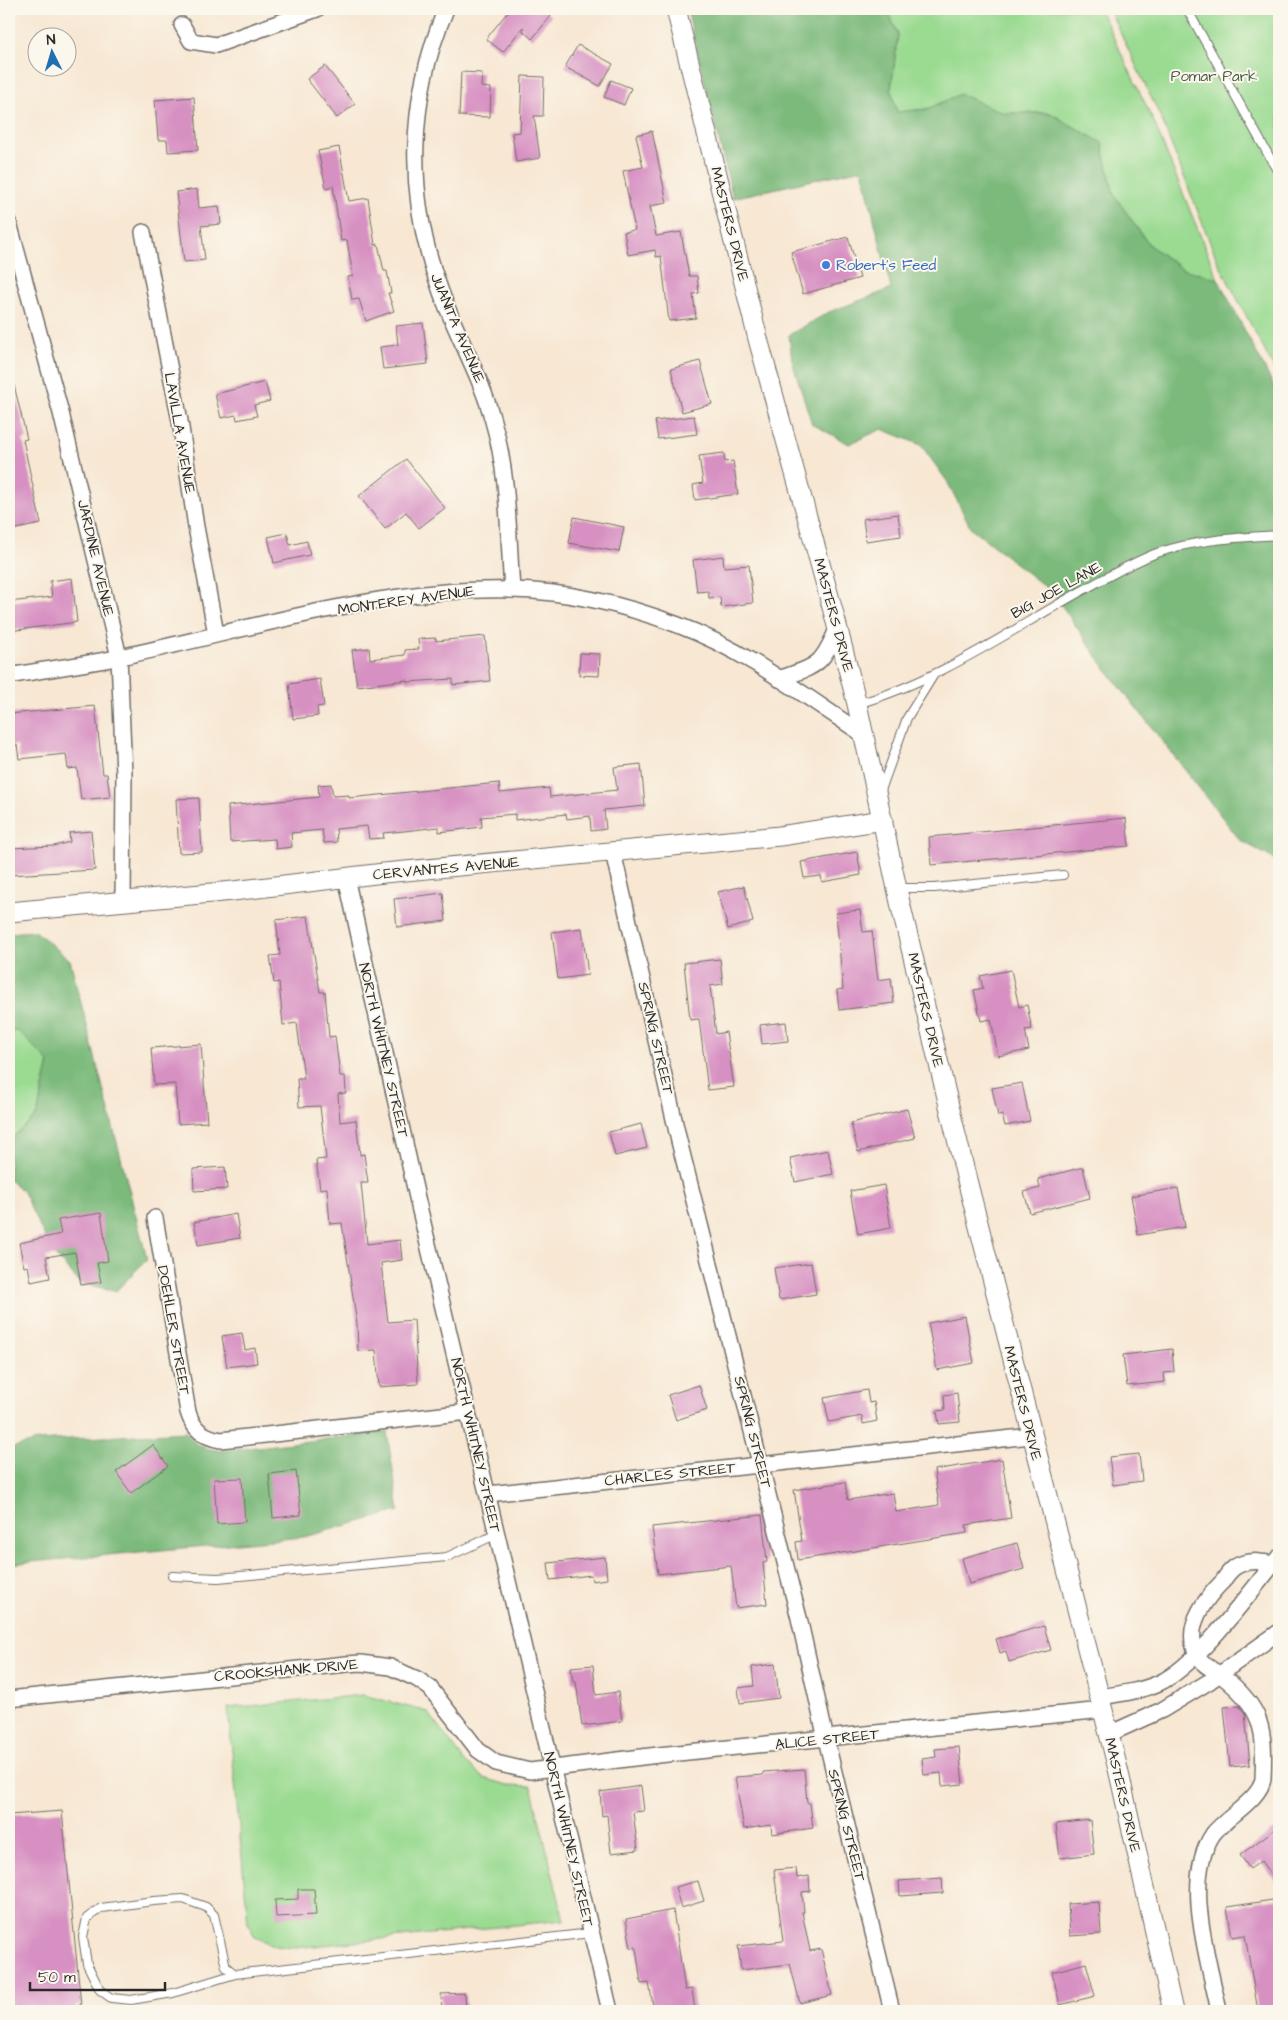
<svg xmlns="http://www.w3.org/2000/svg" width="1288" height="2020" viewBox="0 0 1288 2020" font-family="'Architects Daughter',sans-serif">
	<rect width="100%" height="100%" fill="#fbf7ec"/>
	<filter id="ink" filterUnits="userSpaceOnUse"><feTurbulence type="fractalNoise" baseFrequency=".02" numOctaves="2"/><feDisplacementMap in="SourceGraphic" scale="10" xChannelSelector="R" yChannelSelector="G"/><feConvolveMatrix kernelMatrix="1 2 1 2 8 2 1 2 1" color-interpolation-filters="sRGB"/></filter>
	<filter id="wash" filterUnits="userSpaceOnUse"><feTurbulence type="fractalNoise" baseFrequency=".0096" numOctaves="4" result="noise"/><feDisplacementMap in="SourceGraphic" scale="20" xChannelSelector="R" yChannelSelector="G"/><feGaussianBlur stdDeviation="1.12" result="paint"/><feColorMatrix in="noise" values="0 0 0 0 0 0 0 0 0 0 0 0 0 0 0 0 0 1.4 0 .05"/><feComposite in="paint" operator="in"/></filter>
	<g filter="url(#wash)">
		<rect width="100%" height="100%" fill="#f7e7d3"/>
		<g fill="#9ada91" stroke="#62825e">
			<polygon points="887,9 1100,9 1153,120 1218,279 1182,269 1149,245 1114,195 1102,143 1050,113 1004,113 960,95 927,109 897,112 891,89 898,35"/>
			<polygon points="1109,9 1279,9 1279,378 1217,260 1160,116"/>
			<polygon points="18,1031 49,1062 37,1115 9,1141 9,1032"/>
			<polygon points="363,1695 428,1712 465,1762 484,1778 508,1785 531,1786 564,1920 296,1948 275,1946 255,1937 248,1923 228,1708"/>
		</g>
		<g fill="#7bba7b" stroke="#537253">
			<polygon points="687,9 887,9 898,35 891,89 897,112 927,109 960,94 1004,113 1050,113 1102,143 1114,195 1149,245 1182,269 1218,279 1279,396 1279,862 1240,840 1105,668 1053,593 971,528 947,481 921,445 882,429 849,444 812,424 792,361 789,335 829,312 891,289 862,169 733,198"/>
			<polygon points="35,931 70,960 147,1259 116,1291 80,1283 52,1252 22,1190 9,1180 9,1141 37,1115 49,1062 18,1031 9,1032 9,933"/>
			<path d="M186,1432c12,16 17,16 36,19l165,-19 12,79 -95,26 -295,27v-115l29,-8z"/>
		</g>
		<g id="blocks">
			<g fill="#d790c2">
				<polygon points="510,9 542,9 551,16 532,39 523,31 523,27 503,52 486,39"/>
				<polygon points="578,45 613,64 600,86 565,67"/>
				<polygon points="325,66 355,104 337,118 307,79"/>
				<polygon points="461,72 482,73 481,87 491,88 490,117 459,116"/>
				<polygon points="522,76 544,77 543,116 534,116 540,158 516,162 512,133 520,132"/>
				<polygon points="611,80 631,88 624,105 604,97"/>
				<polygon points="194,97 198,150 168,152 167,140 158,140 155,100"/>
				<polygon points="652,131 667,203 650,206 656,236 681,232 689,276 697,276 699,293 693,294 696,318 669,321 661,256 656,257 655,250 628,255 624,232 635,230 623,171 643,167 636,135"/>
				<polygon points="339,147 349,201 368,198 375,245 378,244 384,271 387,271 391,293 388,293 394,311 366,321 359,299 352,300 348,277 353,276 347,240 341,241 333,186 326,188 318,151"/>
				<polygon points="197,189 199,208 219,206 221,224 201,226 205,260 184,262 176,192"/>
				<polygon points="848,237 860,278 803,294 791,252"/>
				<polygon points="423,323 428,364 383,369 380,347 398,345 396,326"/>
				<polygon points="700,361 712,404 682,412 671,369"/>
				<polygon points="265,382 270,401 254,405 257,416 237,420 236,415 221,418 215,394"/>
				<polygon points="9,385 14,385 27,439 23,440 41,524 11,530 9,463 13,462 9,443"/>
				<polygon points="694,416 697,434 658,439 655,421"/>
				<polygon points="724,453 725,462 733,461 738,494 695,500 693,485 703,483 699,456"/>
				<polygon points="406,459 445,508 419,528 406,512 385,529 359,496"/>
				<polygon points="898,514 901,536 866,541 863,519"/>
				<polygon points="574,517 624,527 619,552 569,543"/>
				<polygon points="287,533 290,545 307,541 310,555 274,563 268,537"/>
				<polygon points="723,556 724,567 749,565 753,603 721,607 720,597 709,598 708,591 697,592 693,560"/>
				<polygon points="72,578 77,622 9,631 9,602 52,597 50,581"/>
				<polygon points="485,636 490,681 453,685 453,679 407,682 407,680 357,686 352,650 369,648 370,659 405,655 405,650 419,649 418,639 436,638 436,641"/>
				<polygon points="580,653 600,654 599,676 579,675"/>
				<polygon points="320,679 324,706 317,707 318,716 293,719 289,684"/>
				<polygon points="95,706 103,774 107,774 110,797 81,800 77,768 68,769 66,754 19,759 17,745 9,746 9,714"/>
				<polygon points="641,764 645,806 604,810 606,829 591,831 590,816 567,819 566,814 515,820 515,814 481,817 482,827 439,832 439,827 404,831 383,833 384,838 369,839 367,826 336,829 337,842 324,843 322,830 291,833 292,847 276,849 275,839 230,842 228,806 319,797 318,785 331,784 333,796 349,795 349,798 499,783 500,793 549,788 550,797 617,790 614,767"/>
				<polygon points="199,798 202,852 179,853 176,799"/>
				<polygon points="1126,818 1129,846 931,865 929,837"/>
				<polygon points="91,831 95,870 10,875 9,848 54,846 70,842 69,833"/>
				<polygon points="857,852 861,875 822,882 821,876 804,878 801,862"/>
				<polygon points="744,886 753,922 728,929 718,892"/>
				<polygon points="443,893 446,921 397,927 394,899"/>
				<polygon points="860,910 863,932 872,931 878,980 891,978 894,1003 839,1010 837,990 843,989 836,913"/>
				<polygon points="308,916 320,992 325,992 329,1037 335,1036 340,1076 345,1076 346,1093 338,1094 340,1122 356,1120 360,1155 364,1154 368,1183 361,1183 367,1244 400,1240 402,1260 381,1263 388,1322 414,1320 418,1384 379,1387 376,1350 358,1351 357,1324 342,1223 330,1224 327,1188 320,1189 316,1160 326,1159 320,1106 299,1107 297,1079 304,1079 297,1023 283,1025 279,982 274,983 270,956 280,955 276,920"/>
				<polygon points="582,928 588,975 558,979 552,932"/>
				<polygon points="720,959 723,984 710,986 716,1034 726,1032 734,1087 708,1090 699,1019 690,1020 684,963"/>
				<polygon points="1011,970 1019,1007 1027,1005 1032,1029 1025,1030 1029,1050 998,1056 991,1019 981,1021 974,990 983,988 980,976"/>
				<polygon points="786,1022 788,1041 762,1044 760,1025"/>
				<polygon points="201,1044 207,1122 178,1124 175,1084 154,1085 151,1048"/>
				<polygon points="1022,1083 1030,1121 1005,1126 1002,1115 998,1116 992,1088"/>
				<polygon points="907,1109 915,1138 858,1152 851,1123"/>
				<polygon points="641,1124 647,1148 615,1156 609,1132"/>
				<polygon points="828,1150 833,1174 795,1182 790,1158"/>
				<polygon points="225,1167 227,1189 194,1191 193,1169"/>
				<polygon points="1083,1167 1090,1198 1030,1213 1024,1192 1040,1188 1038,1179"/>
				<polygon points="884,1185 891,1228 858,1234 850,1191"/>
				<polygon points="1178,1188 1185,1227 1138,1235 1131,1196"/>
				<polygon points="101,1213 108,1261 97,1263 101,1282 81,1285 75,1252 46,1257 50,1278 31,1282 28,1266 24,1267 19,1243 61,1234 58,1220"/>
				<polygon points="236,1214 240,1238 198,1245 194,1222"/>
				<polygon points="811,1263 816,1294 779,1300 774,1268"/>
				<polygon points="965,1316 974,1363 937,1370 928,1323"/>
				<polygon points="242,1333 245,1350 255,1348 257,1363 227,1367 222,1336"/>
				<polygon points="1172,1349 1174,1372 1164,1373 1165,1382 1127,1386 1123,1355"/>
				<polygon points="699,1385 707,1410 676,1420 668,1395"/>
				<polygon points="867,1390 869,1403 874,1402 877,1421 863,1424 862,1416 829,1422 824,1398"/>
				<polygon points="957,1393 960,1422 939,1424 937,1411 945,1410 944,1395"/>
				<polygon points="153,1445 168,1466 131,1493 116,1472"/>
				<polygon points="1139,1454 1142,1481 1113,1485 1109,1457"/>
				<polygon points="1002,1459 1011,1518 966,1525 967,1533 798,1560 796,1542 802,1541 794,1490 845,1482 848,1500 893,1493 896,1512 939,1505 934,1470"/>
				<polygon points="296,1471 301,1515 273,1518 269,1474"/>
				<polygon points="242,1478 245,1522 217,1524 214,1479"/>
				<polygon points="762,1515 767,1562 763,1563 767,1604 736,1608 731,1566 658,1574 652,1527"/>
				<polygon points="1017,1543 1024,1569 969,1584 962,1558"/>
				<polygon points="605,1557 607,1579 592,1581 591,1575 550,1580 548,1563"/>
				<polygon points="1044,1626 1051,1650 1009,1662 1006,1651 1000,1653 996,1639"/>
				<polygon points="775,1664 779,1698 740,1703 738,1688 754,1686 752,1667"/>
				<polygon points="593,1665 596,1695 618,1692 622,1721 582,1726 576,1682 573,1682 571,1667"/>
				<polygon points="1239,1706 1245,1713 1250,1765 1230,1767 1224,1707"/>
				<polygon points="959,1747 963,1784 942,1786 941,1773 924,1775 922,1759 936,1757 935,1749"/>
				<polygon points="804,1769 807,1803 810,1803 813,1828 772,1834 771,1825 744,1829 735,1777 763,1775 763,1772"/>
				<polygon points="641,1786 644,1811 633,1812 638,1850 611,1853 607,1815 602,1816 600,1792"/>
				<polygon points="62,1811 81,2005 76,2006 76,2011 9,2011 9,1815"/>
				<polygon points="1090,1820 1094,1854 1060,1858 1056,1824"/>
				<polygon points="1279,1826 1279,1886 1261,1861 1250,1869 1240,1855"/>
				<polygon points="796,1868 797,1878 809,1876 810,1891 802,1892 804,1912 802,1912 810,1951 821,1949 832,1995 800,2003 790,1964 741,1970 738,1946 783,1941 774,1870"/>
				<polygon points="942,1878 943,1893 900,1896 899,1881"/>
				<polygon points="698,1881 704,1901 681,1908 675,1887"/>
				<polygon points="298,1889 314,1889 316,1915 276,1917 275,1900 298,1899"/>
				<polygon points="1279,1899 1279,2011 1258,2011 1245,1935 1232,1937 1227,1907"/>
				<polygon points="1099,1902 1101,1934 1070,1936 1068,1904"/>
				<polygon points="673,1910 685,1990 692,1989 695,2011 654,2011 649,1983 641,1984 636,1947 631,1948 626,1919"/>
				<polygon points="1086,1963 1095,1996 1060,2005 1052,1972"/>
				<polygon points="465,1993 466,2011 442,2011 441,1994"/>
			</g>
		</g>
	</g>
	<g filter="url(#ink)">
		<use href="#blocks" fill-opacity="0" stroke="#726d66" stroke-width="1"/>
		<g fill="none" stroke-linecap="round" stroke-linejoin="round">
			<defs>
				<g id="service">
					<polyline points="1187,9 1279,174"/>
					<path d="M857,704c83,-23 156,-76 232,-117 22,-12 44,-25 68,-34 40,-14 80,-15 122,-18"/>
					<polyline points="881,790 907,718 933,676"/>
					<polyline points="897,888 934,888 1063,875"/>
					<polyline points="172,1576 218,1578 447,1557 497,1534"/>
					<polyline points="235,1974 226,1967 214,1915 206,1907 183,1899 154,1901 101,1908 87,1918 83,1937 87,1964 100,1990 111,1998 131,2000 173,1993 235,1974 591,1933"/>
					<polyline points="1157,2011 1172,2008"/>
				</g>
				<g id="minor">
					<path d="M446,9c-39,92 -40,190 -5,283 16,44 40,84 52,129 16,54 15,113 19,169"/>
					<polyline points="182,25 191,41 216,45 317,9"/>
					<polyline points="9,223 61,413 119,657 124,774 123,901"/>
					<polyline points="143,232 180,421 196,527 216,634"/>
					<path d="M9,676c37,-7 74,-11 111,-19 129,-27 258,-70 391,-67 57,1 114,15 167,35 67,25 127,71 186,110"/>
					<path d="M779,679c39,-14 42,-12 59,-52"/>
					<polyline points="613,852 679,1141 799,1618 826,1739 892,2011"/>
					<polyline points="346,877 418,1202 610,2011"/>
					<path d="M155,1218l33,194c5,17 15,25 33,28l247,-28"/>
					<polyline points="488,1494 1031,1436"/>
					<path d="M1100,1697c20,-3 41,-6 59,-14 38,-17 92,-92 119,-125"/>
					<polyline points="9,1699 346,1664 361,1663 390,1667 417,1679 430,1688 478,1750 496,1763 530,1771 658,1755 1103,1710"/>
					<polyline points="1109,1734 1162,1710 1210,1681 1279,1632"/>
					<path d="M1219,2011c-10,-50 -37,-131 -6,-177 12,-16 49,-36 50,-56 2,-49 0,-70 -41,-102 -9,-7 -20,-10 -25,-22 -14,-27 8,-55 26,-73 3,-5 8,-11 12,-14 13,-8 31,-6 44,-1"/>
				</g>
				<g id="tertiary">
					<polyline points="676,9 758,339 835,618 857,704 901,907 965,1172 1118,1769 1173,2011"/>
					<polyline points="9,912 233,891 384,873 780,836 883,820"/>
				</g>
			</defs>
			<use href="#service" stroke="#726d66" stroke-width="10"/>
			<use href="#minor" stroke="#726d66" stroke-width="18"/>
			<use href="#tertiary" stroke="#726d66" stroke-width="21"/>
			<use href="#service" stroke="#fff" stroke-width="8"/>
			<use href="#minor" stroke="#fff" stroke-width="15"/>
			<use href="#tertiary" stroke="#fff" stroke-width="19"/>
		</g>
	</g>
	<circle fill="#3f7fe0" stroke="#fbf7ec" stroke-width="2" cx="826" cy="265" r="5"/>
	<g text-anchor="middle" stroke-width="4" stroke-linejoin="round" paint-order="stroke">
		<g font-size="15" fill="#475744" stroke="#fbf7ec">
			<text x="1214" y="81">Pomar Park</text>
		</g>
		<g font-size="15" fill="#2b2b2b" stroke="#fbf7ec">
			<text transform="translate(730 224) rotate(76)" y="5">MASTERS DRIVE</text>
			<text transform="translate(458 328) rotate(67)" y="5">JUANITA AVENUE</text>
			<text transform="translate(180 433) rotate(80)" y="5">LAVILLA AVENUE</text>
			<text transform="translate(96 558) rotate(77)" y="5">JARDINE AVENUE</text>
			<text transform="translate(1056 590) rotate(-29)" y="5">BIG JOE LANE</text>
			<text transform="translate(406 600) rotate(-8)" y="5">MONTEREY AVENUE</text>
			<text transform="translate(834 615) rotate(75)" y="5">MASTERS DRIVE</text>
			<text transform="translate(446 868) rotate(-5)" y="5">CERVANTES AVENUE</text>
			<text transform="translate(926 1010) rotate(77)" y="5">MASTERS DRIVE</text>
			<text transform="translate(656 1038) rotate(77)" y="5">SPRING STREET</text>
			<text transform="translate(384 1050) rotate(77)" y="5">NORTH WHITNEY STREET</text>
			<text transform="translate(174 1330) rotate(80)" y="5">DOEHLER STREET</text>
			<text transform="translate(1023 1403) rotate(76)" y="5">MASTERS DRIVE</text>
			<text transform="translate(753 1432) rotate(76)" y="5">SPRING STREET</text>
			<text transform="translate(476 1445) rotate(77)" y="5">NORTH WHITNEY STREET</text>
			<text transform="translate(670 1474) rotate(-6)" y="5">CHARLES STREET</text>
			<text transform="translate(286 1670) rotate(-5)" y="5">CROOKSHANK DRIVE</text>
			<text transform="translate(827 1739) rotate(-6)" y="5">ALICE STREET</text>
			<text transform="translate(1123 1795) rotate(77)" y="5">MASTERS DRIVE</text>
			<text transform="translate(847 1825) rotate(76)" y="5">SPRING STREET</text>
			<text transform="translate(569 1839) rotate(77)" y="5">NORTH WHITNEY STREET</text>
		</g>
		<g font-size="15" fill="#366cbe" stroke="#fbf7ec" text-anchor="start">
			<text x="836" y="270">Robert's Feed</text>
		</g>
	</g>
	<rect width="1288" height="2020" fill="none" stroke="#fbf7ec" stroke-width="30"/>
	<g transform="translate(52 52) rotate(355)"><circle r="24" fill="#fbf7ec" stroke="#a8a59f"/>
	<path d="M0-4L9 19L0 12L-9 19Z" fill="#1f6fb2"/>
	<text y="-8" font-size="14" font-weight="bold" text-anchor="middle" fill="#2b2b2b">N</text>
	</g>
	<path d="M30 1982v8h135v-8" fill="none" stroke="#2b2b2b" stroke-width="2.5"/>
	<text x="38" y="1982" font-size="15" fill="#2b2b2b" stroke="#fbf7ec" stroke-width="4" paint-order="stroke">50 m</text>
</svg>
